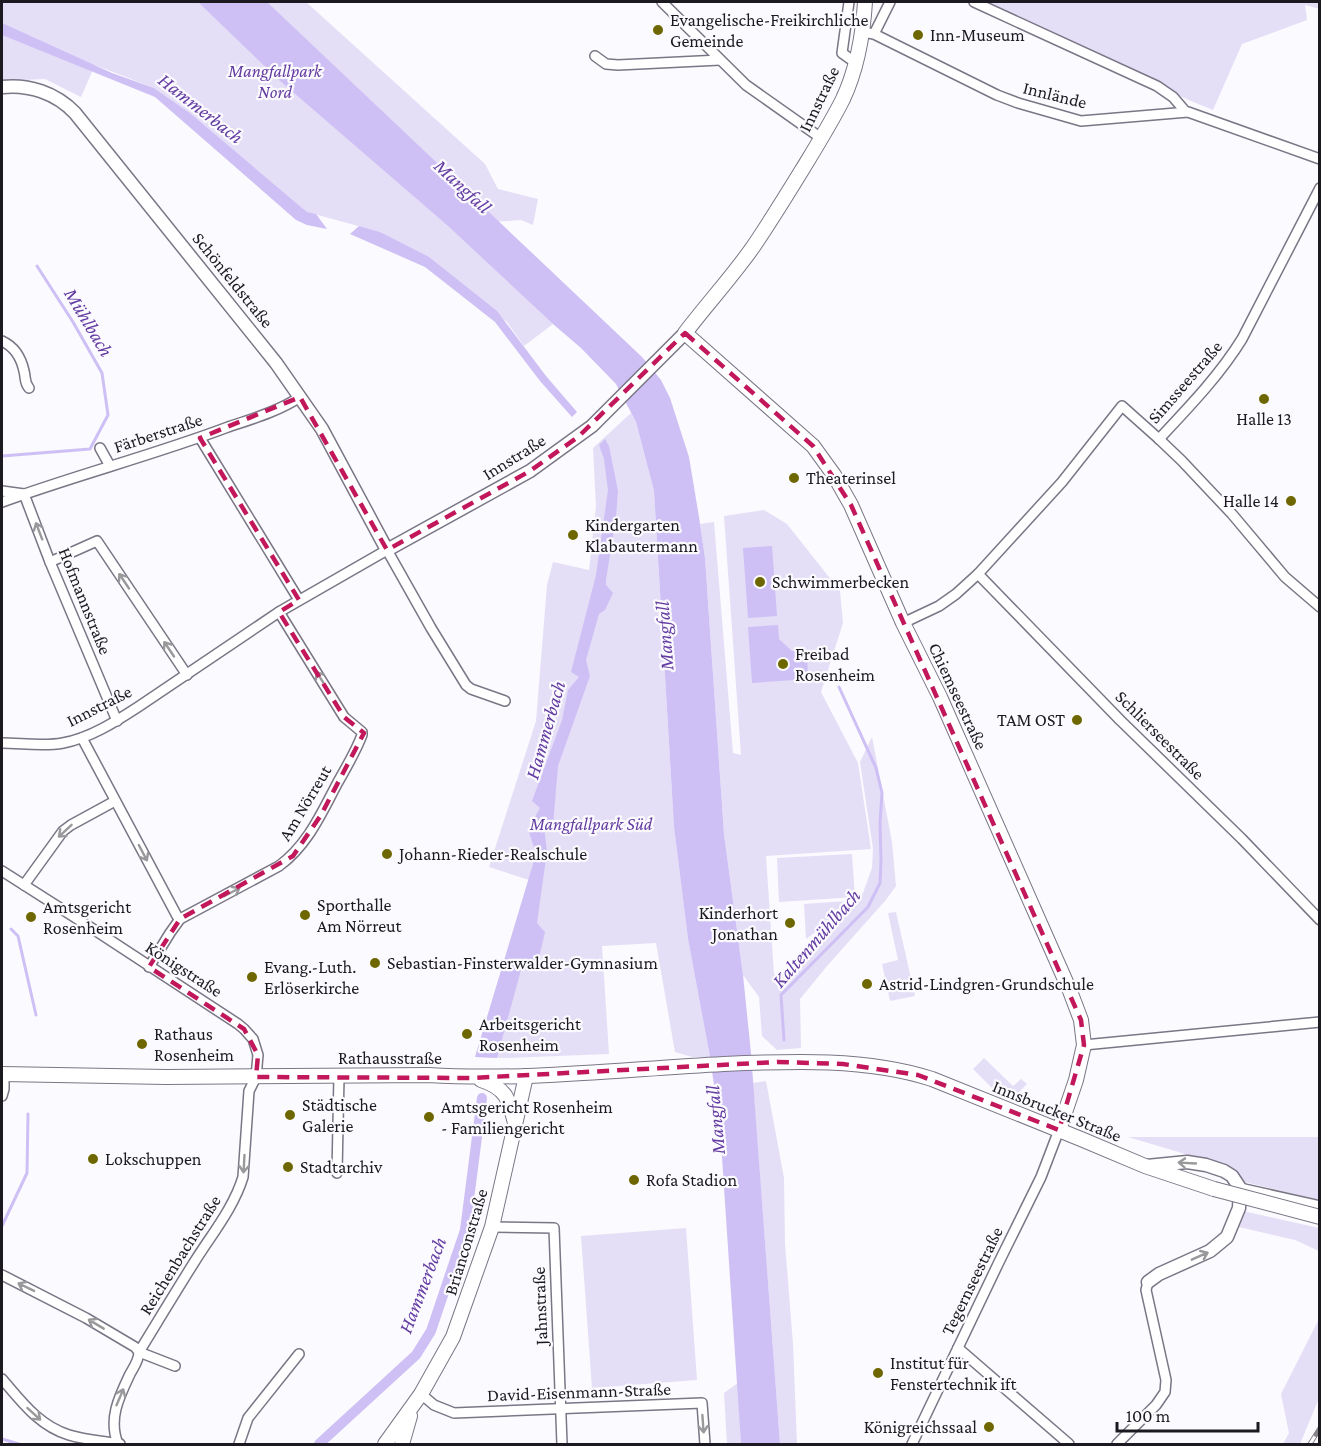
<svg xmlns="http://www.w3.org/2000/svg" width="1321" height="1446" viewBox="0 0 1321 1446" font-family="'Crimson Pro',serif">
	<rect width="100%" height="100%" fill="#fbfafe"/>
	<g fill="#e5def7">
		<polygon points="2,2 306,2 485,164 498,189 538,199 533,225 521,220 448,225 553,324 524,346 507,322 380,232 307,212 190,113 154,88 95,65 81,97 45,79 2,81"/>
		<polygon points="983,2 1319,2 1320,9 1305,5 1307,20 1242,44 1213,110 1191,101"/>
		<polygon points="631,413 636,422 654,491 674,827 688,939 710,1057 692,1057 675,1052 656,943 602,946 609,1054 505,1058 475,1057 529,880 489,867 536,721 547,585 553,562 589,570 596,507 593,448"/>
		<polygon points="764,510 787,524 840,591 843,623 821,692 858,763 871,849 766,856 774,974 783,975 860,901 872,868 873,849 860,762 872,737 892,842 896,886 885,901 827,966 800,999 801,1048 777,1050 762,1036 759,997 743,975 724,834 705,558 700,524 714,522 733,753 741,755 724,516"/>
		<polygon points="852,854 855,897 779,902 777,858"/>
		<polygon points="846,901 847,909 806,939 804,904"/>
		<polygon points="896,912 915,996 890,1001 882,964 898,960 888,913"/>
		<polygon points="984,1058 1013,1086 1021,1079 1027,1084 1012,1099 996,1092 973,1069"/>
		<polygon points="766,1081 784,1178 785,1244 793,1344 797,1444 780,1444 753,1083"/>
		<polygon points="1128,1137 1319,1137 1319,1200 1220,1176 1202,1159"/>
		<polygon points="1243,1211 1319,1228 1319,1251 1295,1240 1239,1227"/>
		<polygon points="686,1228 697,1380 592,1388 581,1236"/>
		<polygon points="1319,1319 1319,1398 1300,1444 1283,1444 1289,1433 1281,1394"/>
		<polygon points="738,1383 741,1444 727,1444 724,1393"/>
	</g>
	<g fill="#cec0f5">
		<polygon points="198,2 267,2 642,357 661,380 670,398 689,457 699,517 705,558 724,834 743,975 751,1053 780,1444 741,1444 720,1127 710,1057 688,939 674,827 654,491 636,422 616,384 581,348 553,324 447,225 279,80"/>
		<polygon points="2,23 112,73 154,88 190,113 307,212 316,214 327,229 307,225 296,220 155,97 2,35"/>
		<polygon points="359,226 380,232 429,257 497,311 546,376 577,412 572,417 540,381 495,322 425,267 350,234"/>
		<polygon points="605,439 609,446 618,491 616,517 606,580 606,585 613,593 605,610 599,614 586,660 590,676 558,766 553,826 544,828 547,851 537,923 545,932 537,966 521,970 497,1058 475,1057 536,854 528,829 540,808 532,801 562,720 568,690 579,677 571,672 596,575 608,490 604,459 599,445"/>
		<polygon points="772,546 777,616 748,618 743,548"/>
		<polygon points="778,625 779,639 792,651 807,651 808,679 752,683 748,627"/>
	</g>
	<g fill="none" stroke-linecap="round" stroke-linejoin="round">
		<g stroke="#cec0f5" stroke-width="3">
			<polyline points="2,456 90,449 108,415 102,373 73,322 37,266"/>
			<polyline points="11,929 18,936 36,1015"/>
			<polyline points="784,1040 781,995 868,907 880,883 881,861 880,823 882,793 876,768 839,687"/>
			<polyline points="2,1226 27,1173 28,1114"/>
			<polyline points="2,1439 19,1444"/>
		</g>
		<polyline stroke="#cec0f5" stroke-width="10" points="319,1444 416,1355 431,1331 465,1230 482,1098"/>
		<defs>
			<g id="minor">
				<polyline points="662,2 746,85 821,138"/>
				<polyline points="849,2 842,53 856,63"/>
				<polyline points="974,2 1157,86 1173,97 1185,111"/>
				<polyline points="862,32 874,34 997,95 1018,103 1081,121 1188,112 1320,159"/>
				<polyline points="874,34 890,2"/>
				<polyline points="595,56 606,64 618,65 720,60"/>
				<path d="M2,341c13,6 19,16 22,30 2,7 0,11 5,17"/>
				<polyline points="200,438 299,600"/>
				<path d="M1159,439c30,-32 60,-63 83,-100l78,-151"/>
				<polyline points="100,448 110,466"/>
				<polyline points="2,491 24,494 50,562 117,721"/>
				<path d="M2,502c74,-27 152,-47 226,-75 24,-8 51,-16 72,-30"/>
				<polyline points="50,562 97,541 187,675"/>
				<polyline points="978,574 1120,720 1242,839 1320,920"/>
				<polyline points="903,623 939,606 956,594 978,574 1062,482 1122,406 1159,439 1182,461 1232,514 1285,577 1320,607"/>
				<polyline points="82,738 177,916 180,919"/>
				<path d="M2,743c19,0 41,4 61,0 27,-5 52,-21 75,-36l141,-95 108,-62 44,78 35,57 5,4 34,12"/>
				<path d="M2,871l88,56 148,97 6,5 9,10 5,16 -2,22 -7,14 -6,86c-9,30 -31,57 -48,84 -19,30 -37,60 -56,91 0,8 -5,15 -9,22 -11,23 -22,45 -12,70"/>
				<polyline points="24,885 63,831 71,825 115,801"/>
				<path d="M149,967l21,-34 10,-14 99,-53c29,-21 43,-54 59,-84 9,-16 18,-31 24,-47v-3l-18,-15 -65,-105"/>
				<polyline points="1084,1045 1320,1022"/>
				<polyline points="2,1096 4,1089 4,1074"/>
				<polyline points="337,1173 339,1076"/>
				<polyline points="1240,1188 1320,1206"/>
				<polyline points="492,1227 554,1228 562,1444"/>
				<polyline points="2,1275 86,1318 135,1347 139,1352 175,1366"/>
				<polyline points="958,1348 1069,1444"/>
				<path d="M2,1379c19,22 37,47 67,56 16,5 34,6 51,9"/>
				<polyline points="421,1394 434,1405 454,1413 702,1403 705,1444"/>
				<polyline points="239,1444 248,1418 299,1354"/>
				<polyline points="912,1444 999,1262 1041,1177 1059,1130"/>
				<polyline points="1117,1444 1156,1405 1165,1392 1166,1380 1146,1290 1148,1282"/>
			</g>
			<g id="tertiary">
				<path d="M2,87c27,-3 54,6 73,26l201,250 46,66 65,121 143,-79 62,-45 93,-93"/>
				<polyline points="1147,1166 1187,1162 1206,1165 1224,1171 1232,1176 1240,1188 1239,1208 1227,1237 1210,1251 1159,1274 1148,1282"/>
			</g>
			<g id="secondary">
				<path d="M865,2c-2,33 -8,67 -22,97 -12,24 -27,48 -41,71 -16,26 -32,52 -49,77 -21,30 -46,57 -68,86l128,113 21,29 17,30 52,118 37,74 130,294 11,29 3,25 -8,35 -17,50"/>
				<path d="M2,1074l164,3 262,-2c99,6 197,-6 296,-11 68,-3 143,-6 208,15l149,60 64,27 69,23"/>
				<path d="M481,1080c25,8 28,19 34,43"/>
				<polyline points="385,1444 421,1394 453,1337 492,1227 526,1076"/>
				<polyline points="402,1444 410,1416"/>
			</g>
		</defs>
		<use href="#minor" stroke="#7a7686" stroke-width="12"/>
		<use href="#tertiary" stroke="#7a7686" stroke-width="15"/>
		<use href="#secondary" stroke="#7a7686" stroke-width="16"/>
		<use href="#minor" stroke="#fff" stroke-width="9"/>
		<use href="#tertiary" stroke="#fff" stroke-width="12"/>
		<use href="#secondary" stroke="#fff" stroke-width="14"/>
		<defs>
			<polyline id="rail" points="1310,1444 1320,1428"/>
		</defs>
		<use href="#rail" stroke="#858388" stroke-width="5"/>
		<use href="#rail" stroke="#fbfafe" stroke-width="3" stroke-dasharray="9" stroke-linecap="butt"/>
		<defs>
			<polyline id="secondary-bridge" points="1214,1189 1320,1217"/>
		</defs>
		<use href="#secondary-bridge" stroke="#7a7686" stroke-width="16" stroke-linecap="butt"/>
		<use href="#secondary-bridge" stroke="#fff" stroke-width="14"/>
	</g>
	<defs><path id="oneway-shaft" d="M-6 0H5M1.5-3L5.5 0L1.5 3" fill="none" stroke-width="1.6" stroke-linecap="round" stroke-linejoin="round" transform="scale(1.5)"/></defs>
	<g stroke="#99989b">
		<use href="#oneway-shaft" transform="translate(39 531) rotate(-111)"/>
		<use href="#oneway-shaft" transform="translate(124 581) rotate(-124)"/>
		<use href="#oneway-shaft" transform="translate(169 649) rotate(-124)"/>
		<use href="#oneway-shaft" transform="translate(321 679) rotate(-122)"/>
		<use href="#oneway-shaft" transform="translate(65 831) rotate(137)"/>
		<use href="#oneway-shaft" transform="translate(143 853) rotate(62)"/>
		<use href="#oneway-shaft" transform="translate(232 892) rotate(-28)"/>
		<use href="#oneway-shaft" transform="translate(1187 1163) rotate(-177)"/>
		<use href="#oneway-shaft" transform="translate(244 1164) rotate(93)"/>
		<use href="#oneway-shaft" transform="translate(1200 1256) rotate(-24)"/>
		<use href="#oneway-shaft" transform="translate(26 1287) rotate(-154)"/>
		<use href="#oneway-shaft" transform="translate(96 1324) rotate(-149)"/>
		<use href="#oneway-shaft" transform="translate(120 1397) rotate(-67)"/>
		<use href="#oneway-shaft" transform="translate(34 1414) rotate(42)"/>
		<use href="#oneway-shaft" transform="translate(703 1424) rotate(86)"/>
	</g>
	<path fill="none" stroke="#c2185b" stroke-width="4.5" stroke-dasharray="12 8" stroke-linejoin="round" d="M685,333l128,113 38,59 230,515 3,25 -25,85 -141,-55 -75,-11 -66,-2 -306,16 -215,-1 2,-22 -14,-26 -95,-62 31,-48 113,-63 28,-41 43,-82 -20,-16 -65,-105 20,-12 -99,-162 100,-41 87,153 143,-79 48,-34z"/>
	<g fill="#6e6700" stroke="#fbfafe" stroke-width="2">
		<circle cx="658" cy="30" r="6"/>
		<circle cx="918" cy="35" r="6"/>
		<circle cx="1264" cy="399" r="6"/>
		<circle cx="794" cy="478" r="6"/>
		<circle cx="1291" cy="501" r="6"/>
		<circle cx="573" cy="535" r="6"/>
		<circle cx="760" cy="582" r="6"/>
		<circle cx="783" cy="664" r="6"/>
		<circle cx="1077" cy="720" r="6"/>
		<circle cx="387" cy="854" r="6"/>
		<circle cx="305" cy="915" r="6"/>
		<circle cx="31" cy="917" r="6"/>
		<circle cx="790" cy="923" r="6"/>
		<circle cx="375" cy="963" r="6"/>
		<circle cx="252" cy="977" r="6"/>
		<circle cx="867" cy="984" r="6"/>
		<circle cx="467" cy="1034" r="6"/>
		<circle cx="142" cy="1044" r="6"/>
		<circle cx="290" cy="1115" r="6"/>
		<circle cx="429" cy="1117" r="6"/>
		<circle cx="93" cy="1159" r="6"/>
		<circle cx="288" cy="1167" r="6"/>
		<circle cx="634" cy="1180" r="6"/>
		<circle cx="878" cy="1373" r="6"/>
		<circle cx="989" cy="1427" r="6"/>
	</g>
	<g text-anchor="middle" stroke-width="4.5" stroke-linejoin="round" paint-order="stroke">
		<g font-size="18" fill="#1c1a20" stroke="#fbfafe" text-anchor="start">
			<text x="670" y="26">Evangelische-Freikirchliche<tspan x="670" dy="21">Gemeinde</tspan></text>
			<text x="930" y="41">Inn-Museum</text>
			<text x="1264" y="425" text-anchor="middle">Halle 13</text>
			<text x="806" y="484">Theaterinsel</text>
			<text x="1279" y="507" text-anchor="end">Halle 14</text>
			<text x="585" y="531">Kindergarten<tspan x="585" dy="21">Klabautermann</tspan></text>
			<text x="772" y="588">Schwimmerbecken</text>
			<text x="795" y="660">Freibad<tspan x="795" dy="21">Rosenheim</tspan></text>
			<text x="1065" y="726" text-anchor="end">TAM OST</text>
			<text x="399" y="860">Johann-Rieder-Realschule</text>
			<text x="317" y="911">Sporthalle<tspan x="317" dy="21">Am Nörreut</tspan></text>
			<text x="43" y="913">Amtsgericht<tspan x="43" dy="21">Rosenheim</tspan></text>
			<text x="778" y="919" text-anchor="end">Kinderhort<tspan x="778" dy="21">Jonathan</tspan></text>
			<text x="387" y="969">Sebastian-Finsterwalder-Gymnasium</text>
			<text x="264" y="973">Evang.-Luth.<tspan x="264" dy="21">Erlöserkirche</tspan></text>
			<text x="879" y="990">Astrid-Lindgren-Grundschule</text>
			<text x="479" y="1030">Arbeitsgericht<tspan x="479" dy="21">Rosenheim</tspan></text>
			<text x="154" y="1040">Rathaus<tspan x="154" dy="21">Rosenheim</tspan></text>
			<text x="302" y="1111">Städtische<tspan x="302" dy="21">Galerie</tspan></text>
			<text x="441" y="1113">Amtsgericht Rosenheim<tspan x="441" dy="21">- Familiengericht</tspan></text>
			<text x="105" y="1165">Lokschuppen</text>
			<text x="300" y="1173">Stadtarchiv</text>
			<text x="646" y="1186">Rofa Stadion</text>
			<text x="890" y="1369">Institut für<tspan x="890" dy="21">Fenstertechnik ift</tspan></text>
			<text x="977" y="1433" text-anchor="end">Königreichssaal</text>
		</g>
		<g font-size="18" font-style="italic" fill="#633ca0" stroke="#fbfafe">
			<text x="275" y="77">Mangfallpark<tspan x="275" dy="21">Nord</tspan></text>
			<text x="591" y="830">Mangfallpark Süd</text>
		</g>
		<g font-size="18" fill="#1c1a20" stroke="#fbfafe">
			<text transform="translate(1055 95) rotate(14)" y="6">Innlände</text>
			<text transform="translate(819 99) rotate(-64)" y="6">Innstraße</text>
			<text transform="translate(233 280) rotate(51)" y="6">Schönfeldstraße</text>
			<text transform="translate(1185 382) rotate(-49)" y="6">Simsseestraße</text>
			<text transform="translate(158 433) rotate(-18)" y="6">Färberstraße</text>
			<text transform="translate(514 457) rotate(-32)" y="6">Innstraße</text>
			<text transform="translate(85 601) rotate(68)" y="6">Hofmannstraße</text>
			<text transform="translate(958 696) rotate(65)" y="6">Chiemseestraße</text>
			<text transform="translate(99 706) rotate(-27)" y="6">Innstraße</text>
			<text transform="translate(1160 735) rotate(45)" y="6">Schlierseestraße</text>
			<text transform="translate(305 803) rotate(-59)" y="6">Am Nörreut</text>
			<text transform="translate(184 969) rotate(33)" y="6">Königstraße</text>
			<text x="390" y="1064">Rathausstraße</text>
			<text transform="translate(1057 1111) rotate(22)" y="6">Innsbrucker Straße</text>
			<text transform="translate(466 1242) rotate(-73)" y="6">Brianconstraße</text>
			<text transform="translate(180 1255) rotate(-58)" y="6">Reichenbachstraße</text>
			<text transform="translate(972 1281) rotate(-64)" y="6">Tegernseestraße</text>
			<text transform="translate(540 1306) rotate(-92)" y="6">Jahnstraße</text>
			<text transform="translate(579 1392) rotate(-2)" y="6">David-Eisenmann-Straße</text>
		</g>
		<g font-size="20" font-style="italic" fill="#643da2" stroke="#fbfafe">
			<text transform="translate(201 108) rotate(38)" y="7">Hammerbach</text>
			<text transform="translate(463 186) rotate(43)" y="7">Mangfall</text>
			<text transform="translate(89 322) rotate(59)" y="7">Mühlbach</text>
			<text transform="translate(664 636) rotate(-94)" y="7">Mangfall</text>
			<text transform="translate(545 730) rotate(-74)" y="7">Hammerbach</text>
			<text transform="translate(816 938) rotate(-49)" y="7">Kaltenmühlbach</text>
			<text transform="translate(715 1120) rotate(-95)" y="7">Mangfall</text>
			<text transform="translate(422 1285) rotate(-69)" y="7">Hammerbach</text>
		</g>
	</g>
	<rect width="1321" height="1446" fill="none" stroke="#1c1a20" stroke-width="6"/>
	<path d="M1117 1422v9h141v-9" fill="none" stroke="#1c1a20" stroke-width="3"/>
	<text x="1126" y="1422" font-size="18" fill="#1c1a20" stroke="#fbfafe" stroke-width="4.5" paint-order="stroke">100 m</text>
</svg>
